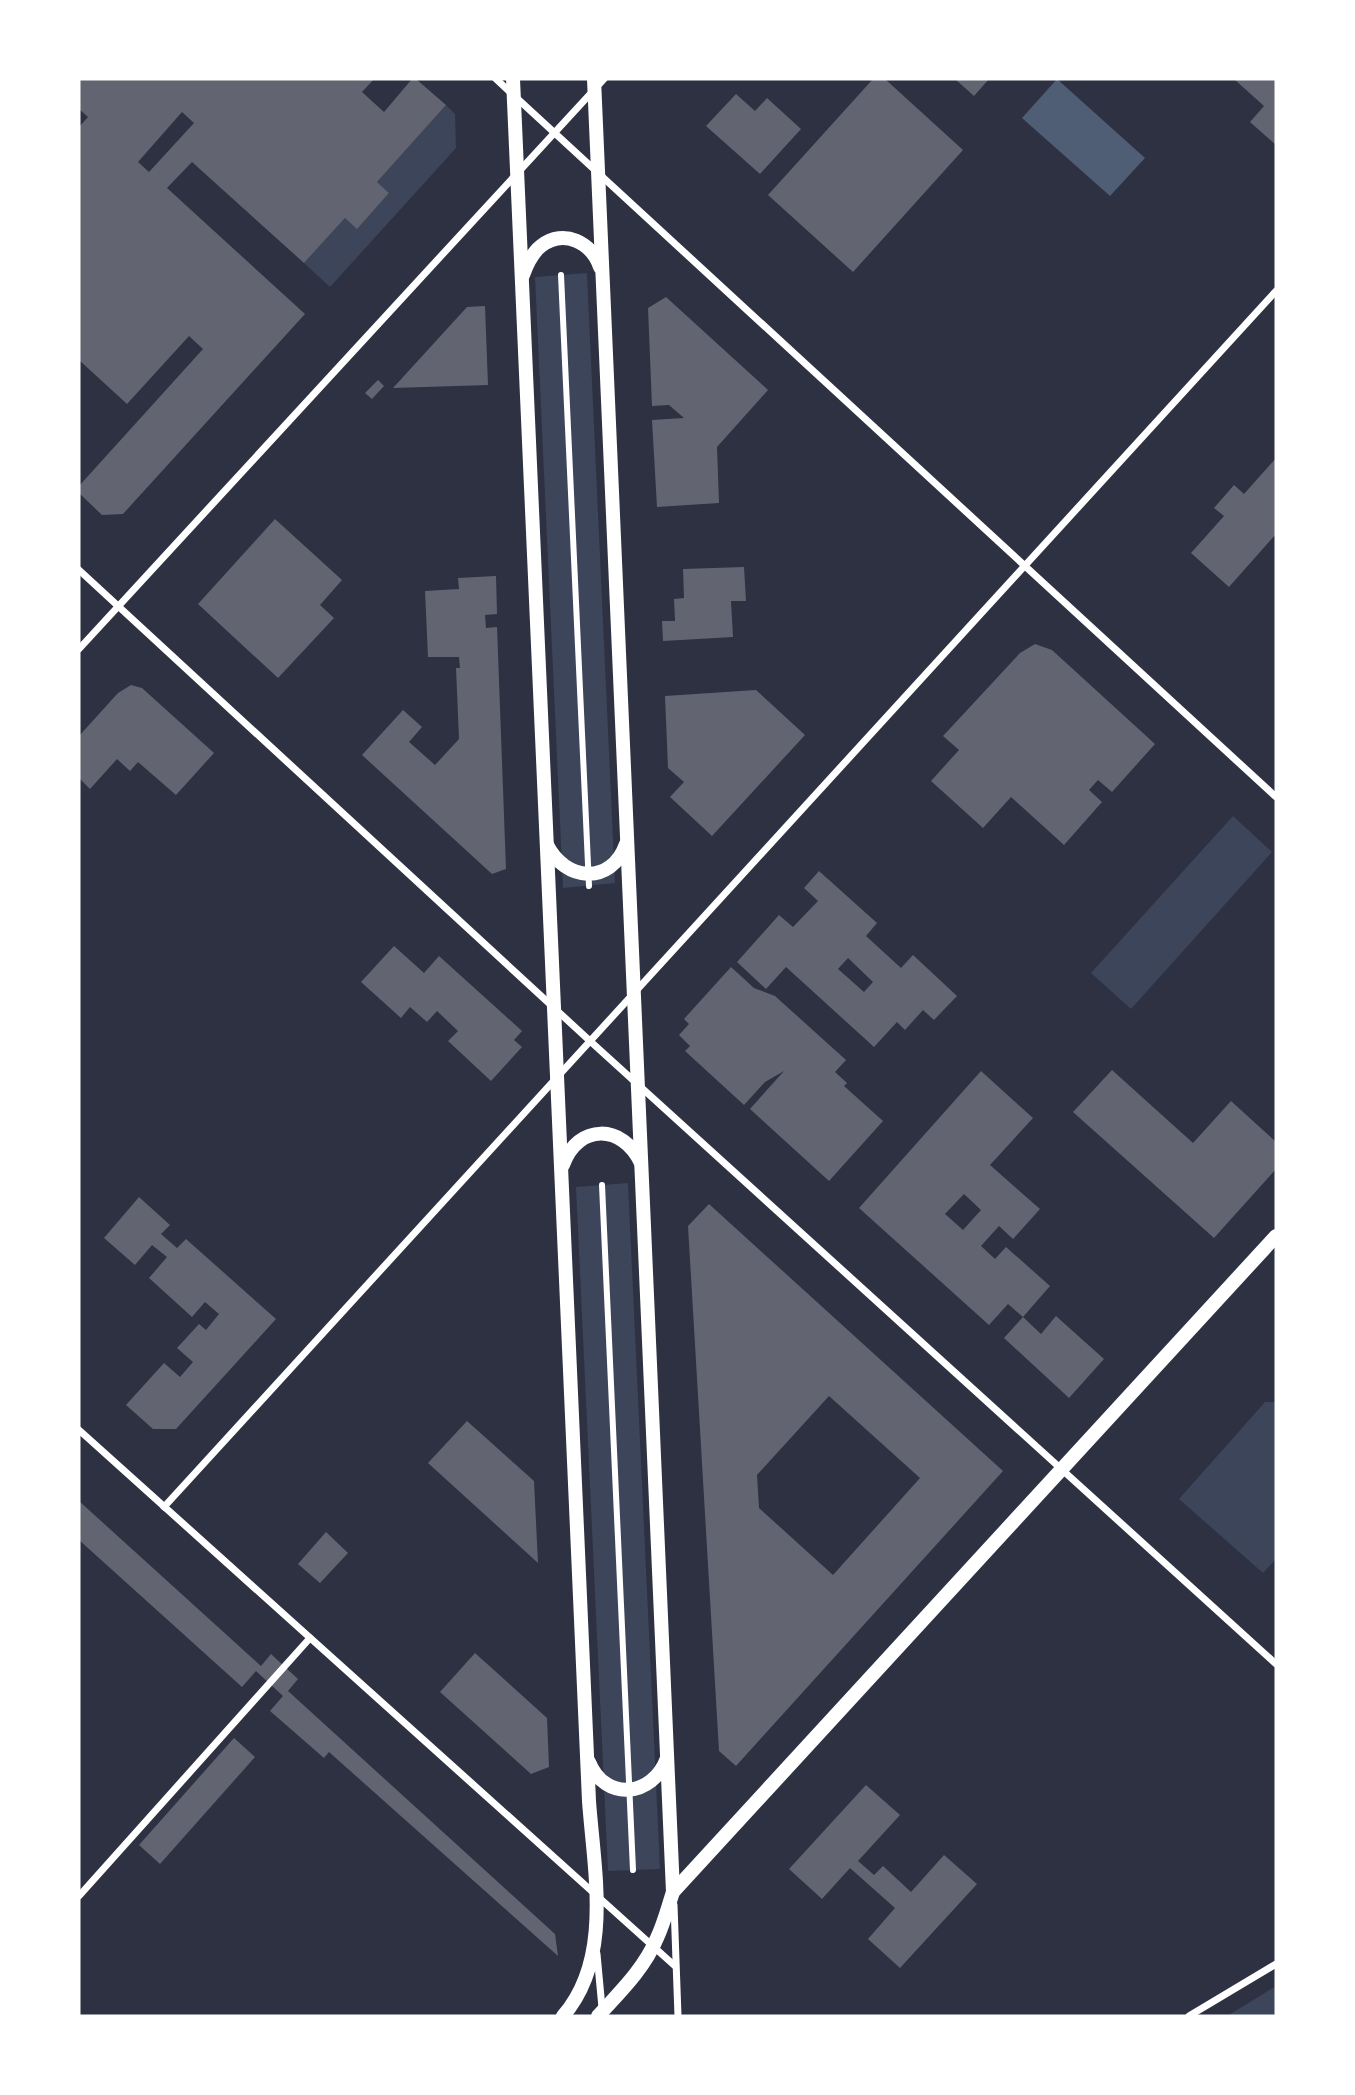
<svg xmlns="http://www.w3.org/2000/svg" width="1355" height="2095" viewBox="0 0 1355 2095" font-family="'Exo 2',sans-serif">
	<rect width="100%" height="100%" fill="#2d3142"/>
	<g fill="#3c4559">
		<polygon points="446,105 455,114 456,148 330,287 304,263 345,218 357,228 389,193 377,182"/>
		<polygon points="587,273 615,883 563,888 535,277"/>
		<polygon points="1233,816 1272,852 1131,1009 1091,973"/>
		<polygon points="628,1183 660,1869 608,1871 576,1187"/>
		<polygon points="1265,1402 1276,1402 1276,1559 1263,1573 1179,1499"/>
		<polygon points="1276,1986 1276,2016 1227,2016"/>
	</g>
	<polygon fill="#4f5d75" points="1057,79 1145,158 1110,196 1022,118"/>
	<g fill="#626471" fill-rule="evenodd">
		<path d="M79,79h295l-12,13 22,20 28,-33h4l30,26 -69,77 12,11 -32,36 -12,-11 -41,45 -112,-101 -25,26 138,126 -182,200 -21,1 -23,-22v-7l124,-137 -14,-13 -62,68 -48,-44v-233l9,-10 -9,-8zM182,112l12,11 -45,49 -11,-10z"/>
		<polygon points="873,79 885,79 963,150 853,272 768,195"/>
		<polygon points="955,79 989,79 974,96"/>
		<polygon points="1234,79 1276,79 1276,145 1250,122 1264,106"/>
		<polygon points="736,94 755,111 767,98 801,129 760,174 706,126"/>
		<polygon points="666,297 768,390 717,447 719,503 657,507 652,420 684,418 669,405 652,406 648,308"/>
		<polygon points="485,306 488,385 393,388 467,307"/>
		<polygon points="378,380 384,386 372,399 365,393"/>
		<polygon points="1276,458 1276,534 1229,587 1191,553 1224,516 1214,508 1234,485 1244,494"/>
		<polygon points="275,519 342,580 320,605 334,618 278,678 198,604"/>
		<polygon points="744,567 746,601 731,601 733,637 663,641 662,621 675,621 674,599 684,598 683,569"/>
		<polygon points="496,576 497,614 485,615 486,628 497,627 506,869 492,874 362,755 403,710 422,727 409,742 435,765 459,739 456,668 460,668 459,657 428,657 425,591 459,589 458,578"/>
		<polygon points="1035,644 1052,650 1155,744 1112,792 1098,780 1089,790 1102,802 1064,845 1011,797 983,828 931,781 959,750 943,736 1020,653"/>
		<polygon points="131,685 142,688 214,753 176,795 138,762 130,771 117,759 90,789 79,778 79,736 118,693"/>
		<polygon points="756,690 805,735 712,836 670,797 684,782 668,768 665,696"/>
		<path d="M819,871l58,52 -11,13 35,32 12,-13 44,41 -23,24 -11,-10 -18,20 -8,-8 -23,25 -88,-80 -20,22 -29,-27 42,-47 14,12 25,-26 -14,-13zM848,958l25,24 -9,10 -26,-23z"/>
		<polygon points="394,946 424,973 439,956 522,1031 514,1040 522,1047 491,1081 448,1041 458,1031 437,1011 427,1022 410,1007 401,1018 361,982"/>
		<polygon points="731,967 754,988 775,996 846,1060 835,1072 847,1083 844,1086 883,1121 829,1181 750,1109 784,1071 765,1082 744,1105 685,1051 690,1046 679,1035 689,1024 684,1019"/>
		<polygon points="1112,1070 1193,1143 1231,1101 1276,1142 1276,1169 1214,1238 1073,1112"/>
		<path d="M981,1071l52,47 -43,47 50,44 -27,30 -14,-13 -18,20 14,13 11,-12 44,39 -27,31 -15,-13 -19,21 -130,-117zM964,1194l17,16 -18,20 -18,-16z"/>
		<polygon points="139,1197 170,1225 161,1234 177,1248 186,1239 276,1319 176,1429 153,1429 126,1405 164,1363 180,1377 193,1362 177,1348 199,1324 206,1330 219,1314 205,1302 192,1317 149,1278 167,1257 152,1245 135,1265 104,1238"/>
		<path d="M709,1204l294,267 -267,295 -17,-15 -31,-525zM829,1396l91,82 -87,97 -74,-67 -2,-33z"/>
		<polygon points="1056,1316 1104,1359 1069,1398 1004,1338 1023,1317 1041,1334"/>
		<polygon points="467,1421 534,1481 538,1563 428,1463"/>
		<polygon points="79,1501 261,1666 271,1654 298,1679 288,1691 555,1934 558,1956 329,1752 324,1758 270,1711 283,1696 256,1671 242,1687 79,1540"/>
		<polygon points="326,1532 348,1553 320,1583 298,1564"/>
		<polygon points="475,1653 547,1718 549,1767 531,1774 440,1692"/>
		<polygon points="234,1738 255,1757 160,1864 139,1845"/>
		<polygon points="866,1785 900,1815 858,1861 874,1875 883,1866 911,1892 944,1855 977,1884 900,1968 868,1939 895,1908 850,1868 822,1899 789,1869"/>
	</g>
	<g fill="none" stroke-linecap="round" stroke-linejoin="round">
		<g stroke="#fff" stroke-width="6">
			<polyline points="561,275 589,886"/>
			<polyline points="602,1185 633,1870"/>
		</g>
		<g stroke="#fff" stroke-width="7">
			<polyline points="496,79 1276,797"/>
			<polyline points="79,570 590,1041 1276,1664"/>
			<polyline points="79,649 604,79"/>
			<polyline points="79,1430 675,1966"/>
			<polyline points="164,1507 1276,291"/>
			<polyline points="79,1896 310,1638"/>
			<polyline points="674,1905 678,2016"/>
			<polyline points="597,1954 602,2008"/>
			<polyline points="1189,2016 1276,1964"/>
		</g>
		<g stroke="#fff" stroke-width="14">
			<path d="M513,79l76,1722c5,70 24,158 -26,215"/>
			<polyline points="594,79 673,1892"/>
			<path d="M523,275c4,-11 9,-22 18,-29 23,-18 51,-3 59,21"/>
			<path d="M547,845c18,36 64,41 79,-1"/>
			<path d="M563,1165c15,-42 60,-41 78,-2"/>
			<path d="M589,1762c16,40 64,35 78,-4"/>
			<path d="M598,2016c22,-24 46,-47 59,-78 7,-15 11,-31 16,-46l603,-656"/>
		</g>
	</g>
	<rect width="1355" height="2095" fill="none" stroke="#ffffff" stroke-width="161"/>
</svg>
